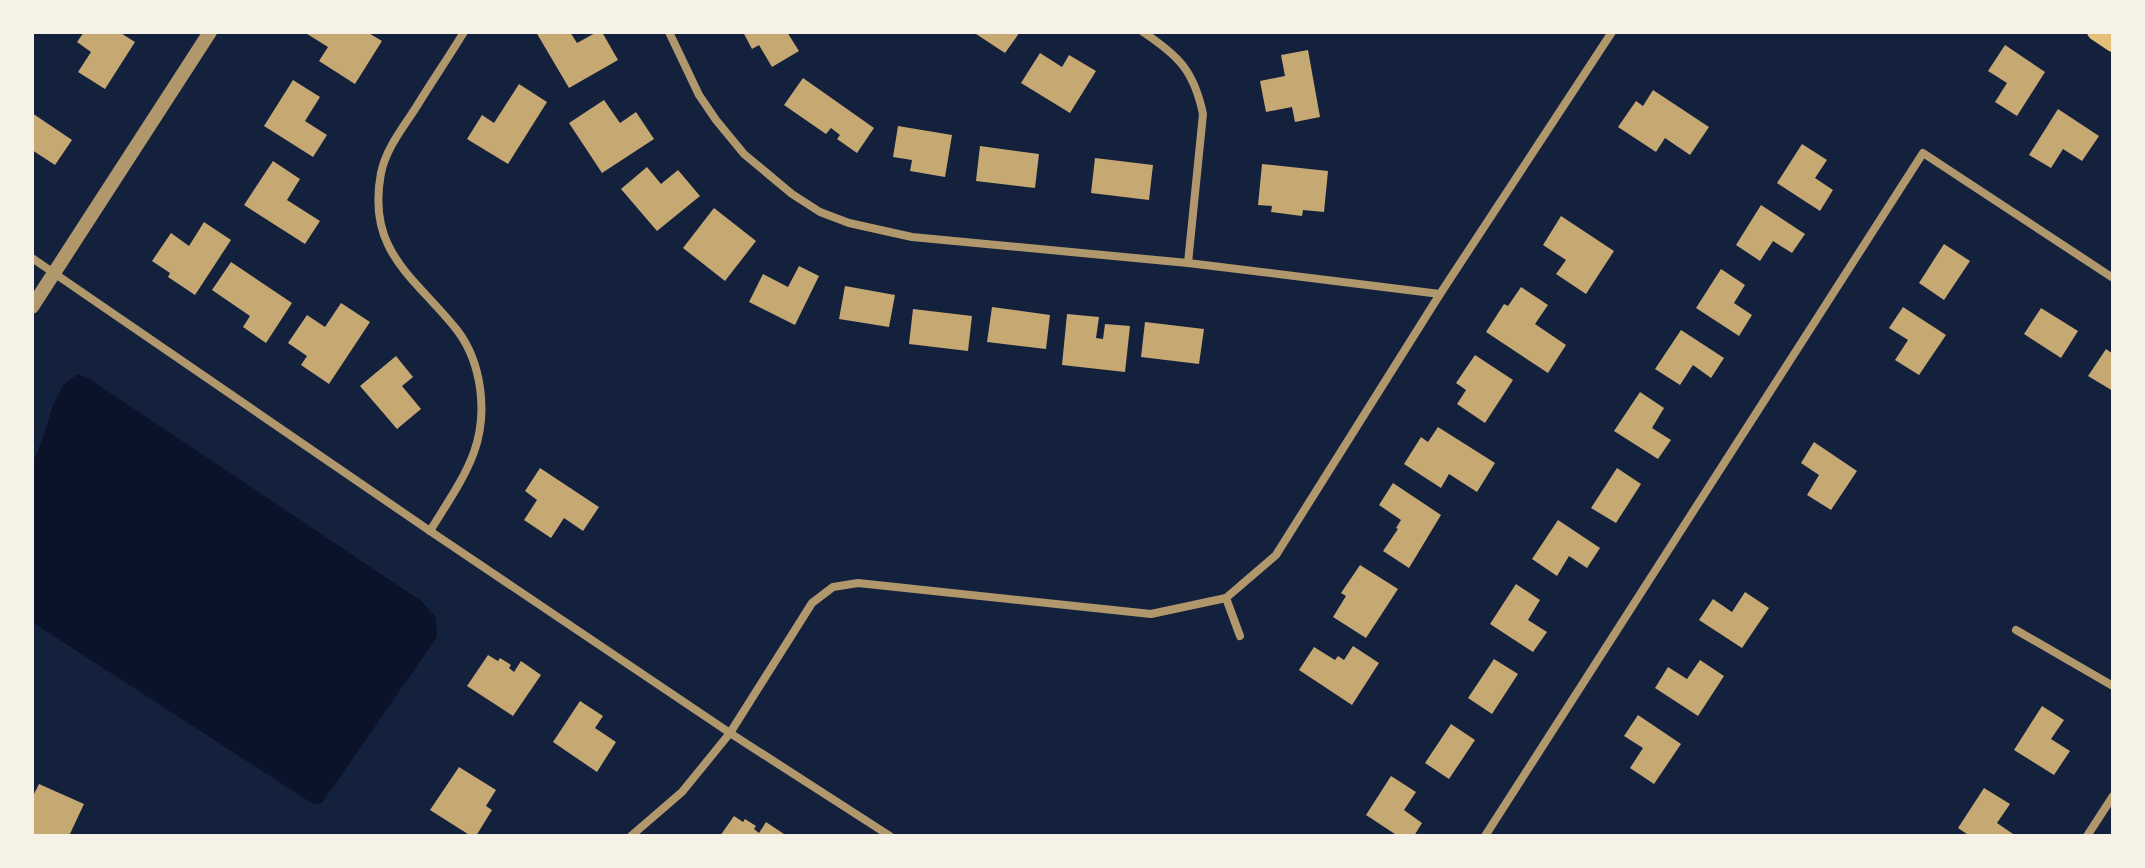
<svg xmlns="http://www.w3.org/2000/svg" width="2145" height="868" viewBox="0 0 2145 868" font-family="Ubuntu,sans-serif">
	<rect width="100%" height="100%" fill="#14213d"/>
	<polygon fill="#0b132b" points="78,374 88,378 420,600 436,617 437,637 322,803 313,804 32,622 32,465 43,437 53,405 63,385"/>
	<g fill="#c6a872">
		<polygon points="84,32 119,32 135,42 105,89 78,72 91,52 77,42"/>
		<polygon points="304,32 367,32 382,41 355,84 319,61 328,47"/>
		<polygon points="536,32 570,32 577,43 597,32 602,32 618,60 569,88"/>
		<polygon points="743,32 787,32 799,51 772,67 759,45 752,49"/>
		<polygon points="973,32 1020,32 1005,53"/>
		<polygon points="2005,45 2045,72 2017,116 1995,102 2007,83 1988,71"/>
		<polygon points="1308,50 1320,117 1295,122 1292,107 1266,112 1260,81 1285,76 1281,55"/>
		<polygon points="1040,53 1062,67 1069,55 1096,71 1070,113 1021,83"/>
		<polygon points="803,78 874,128 857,153 837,139 840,135 831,128 826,134 784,105"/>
		<polygon points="293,80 320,97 305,121 327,135 313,157 264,126"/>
		<polygon points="519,84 547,102 508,164 467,139 482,115 494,123"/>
		<polygon points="1653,90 1709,127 1690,155 1665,138 1656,152 1618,127 1636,101 1643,106"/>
		<polygon points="604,100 620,123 636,112 654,139 602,173 569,123"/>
		<polygon points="2058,109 2099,136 2082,161 2063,149 2051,168 2029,155"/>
		<polygon points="32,113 72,140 55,165 32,150"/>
		<polygon points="898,126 952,135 945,177 910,171 912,160 893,157"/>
		<polygon points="1802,144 1827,160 1815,178 1833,190 1820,211 1777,183"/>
		<polygon points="980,146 1039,154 1035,188 976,181"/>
		<polygon points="1095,158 1153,165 1149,200 1091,193"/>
		<polygon points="273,161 300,179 287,200 320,221 305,244 244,205"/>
		<polygon points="1262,164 1328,171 1324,212 1303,210 1302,216 1271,212 1272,206 1258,205"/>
		<polygon points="647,167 661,184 678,170 700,196 657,231 621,189"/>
		<polygon points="1761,205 1805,234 1792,253 1773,241 1760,261 1736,245"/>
		<polygon points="714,208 756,241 725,281 683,248"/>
		<polygon points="1561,216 1614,251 1586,294 1556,274 1566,260 1543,245"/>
		<polygon points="204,222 231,240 195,295 168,277 170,273 152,261 171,233 189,246"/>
		<polygon points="1944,244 1970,261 1944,300 1919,283"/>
		<polygon points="231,262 292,303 266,343 243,327 250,316 212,290"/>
		<polygon points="799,266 819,276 795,325 749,302 763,274 788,287"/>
		<polygon points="1721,269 1745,285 1734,303 1752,315 1739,336 1696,308"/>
		<polygon points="845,286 895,295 889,327 839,319"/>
		<polygon points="1521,287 1548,305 1535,324 1566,345 1548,373 1486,332 1504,304 1508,306"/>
		<polygon points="341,303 370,322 329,384 301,365 307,356 288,343 307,315 325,327"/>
		<polygon points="992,307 1050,315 1046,349 987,342"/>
		<polygon points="1903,307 1946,335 1919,375 1895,360 1908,340 1889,328"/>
		<polygon points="2041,308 2078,331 2061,358 2024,334"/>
		<polygon points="913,309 972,316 968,351 909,344"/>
		<polygon points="1067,314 1099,317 1096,338 1103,339 1105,324 1130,326 1125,372 1062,365"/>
		<polygon points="1145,322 1204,329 1199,364 1141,357"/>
		<polygon points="1681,330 1724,358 1711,378 1693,365 1680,385 1655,369"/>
		<polygon points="2106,349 2113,354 2113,391 2088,376"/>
		<polygon points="1475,355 1513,380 1485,423 1457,404 1466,390 1456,383"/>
		<polygon points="396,356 413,377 402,386 421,409 397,429 360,386"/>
		<polygon points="1640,392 1664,408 1652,428 1671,440 1658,459 1614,431"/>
		<polygon points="1438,427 1495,463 1477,492 1449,474 1441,488 1404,464 1421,437 1428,442"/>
		<polygon points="1814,442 1857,471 1831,510 1807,495 1819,475 1801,463"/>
		<polygon points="540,468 599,507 583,531 564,518 551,538 524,520 537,500 525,491"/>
		<polygon points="1617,468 1641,484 1616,523 1591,508"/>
		<polygon points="1393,483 1441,515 1409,568 1383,551 1398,529 1396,528 1401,520 1379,505"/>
		<polygon points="1558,520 1600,548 1587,568 1569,556 1557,576 1532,559"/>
		<polygon points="1360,565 1398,589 1366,638 1333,617 1346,596 1341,593"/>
		<polygon points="1516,584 1540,600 1528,620 1547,632 1533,652 1490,624"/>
		<polygon points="1745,592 1769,608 1742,648 1699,620 1713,599 1732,612"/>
		<polygon points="1353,646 1379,663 1352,705 1299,670 1314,647 1335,660 1338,656 1344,660"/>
		<polygon points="488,655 498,661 500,658 511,665 509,668 514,672 521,661 541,675 513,716 467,686"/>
		<polygon points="1494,659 1518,674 1492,714 1468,698"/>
		<polygon points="1700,660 1724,676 1698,716 1655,688 1668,667 1687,679"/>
		<polygon points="580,701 603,716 595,728 616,742 597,772 553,742"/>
		<polygon points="2042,706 2064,720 2051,739 2070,751 2054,775 2014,750"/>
		<polygon points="1638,715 1681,744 1654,784 1630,768 1643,748 1624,736"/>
		<polygon points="1451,724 1475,740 1449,779 1425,763"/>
		<polygon points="459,767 496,790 486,806 492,810 476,836 471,836 430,810"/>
		<polygon points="1391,776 1416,792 1404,810 1422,823 1414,836 1398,836 1366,815"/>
		<polygon points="39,784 84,804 69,836 32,835 32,798"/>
		<polygon points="1984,788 2010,804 1997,823 2016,836 1970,836 1958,828"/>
		<polygon points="734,816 743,822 745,819 756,826 754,829 759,833 766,822 787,836 720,836"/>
	</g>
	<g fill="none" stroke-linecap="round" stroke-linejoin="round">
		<g stroke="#b1986c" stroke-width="8">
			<polyline points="669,32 699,95 716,120 744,154 792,194 820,212 849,223 912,237 1188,263 1440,294"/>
			<path d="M1143,32c36,24 51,39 60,82l-15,149"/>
			<polyline points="32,258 430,531 730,733 890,836"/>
			<path d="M430,531c15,-25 34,-51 44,-79 14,-39 8,-89 -17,-122 -42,-53 -91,-78 -76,-157 5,-24 21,-44 34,-64 16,-26 33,-51 49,-77"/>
			<polyline points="1226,598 1240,636"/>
			<polyline points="2016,630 2113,686"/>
			<polyline points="631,836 682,792 730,733 812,603 833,587 858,583 1151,614 1226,598 1276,555 1440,294 1612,32"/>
			<polyline points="1485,836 1923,153 2113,278"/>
			<polyline points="2087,836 2113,796"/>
		</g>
		<polyline stroke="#b1986c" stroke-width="14" points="32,307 210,32"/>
		<polyline stroke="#e5c07b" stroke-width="16" points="2095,32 2113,44"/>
	</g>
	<rect width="2145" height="868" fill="none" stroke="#f6f1e7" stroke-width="68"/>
</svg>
